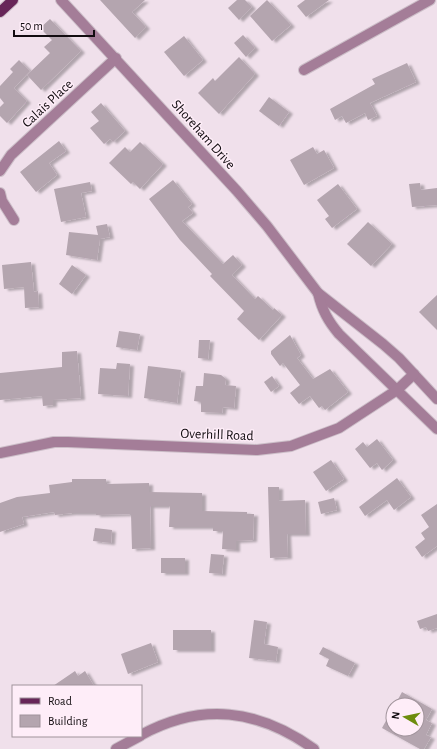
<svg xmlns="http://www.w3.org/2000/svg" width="437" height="749" viewBox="0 0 437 749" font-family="'Alegreya Sans',sans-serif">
	<defs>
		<filter id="shadow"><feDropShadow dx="4" dy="2" stdDeviation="1" flood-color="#0004"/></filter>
	</defs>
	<rect width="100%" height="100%" fill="#f0e0eb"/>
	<g fill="#b4a5af" filter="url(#shadow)">
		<polygon points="100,0 145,0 132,12 146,27 135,38"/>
		<polygon points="237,0 245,0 252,7 239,20 228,8"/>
		<polygon points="267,0 291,25 272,41 250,16"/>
		<polygon points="305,0 329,0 306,17 297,6"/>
		<polygon points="50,19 81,51 41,90 27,75 50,53 44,47 52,40 40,28"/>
		<polygon points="243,35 255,48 246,57 234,43"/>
		<polygon points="184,36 203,60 184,76 164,52"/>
		<polygon points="239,57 255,74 219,114 198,93 213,78 215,81"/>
		<polygon points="19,60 30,71 14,88 27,101 7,123 0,116 0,107 4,103 0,98 0,86 13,72 10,69"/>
		<polygon points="407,63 416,82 370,103 377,116 368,120 365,113 346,123 342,116 335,120 330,109 375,84 372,79"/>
		<polygon points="269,97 289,112 279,126 259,111"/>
		<polygon points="101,103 125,131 113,142 110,139 104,144 90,128 99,121 91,112"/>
		<polygon points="59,141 66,151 49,163 57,175 36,192 20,172"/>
		<polygon points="140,142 163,164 140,189 133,182 131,184 109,163 125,147 130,152"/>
		<polygon points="313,147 317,154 324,150 334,168 304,185 290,160"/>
		<polygon points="173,180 192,204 188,207 193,213 182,221 223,264 233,255 242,265 232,275 255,299 258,296 273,310 274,308 282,315 259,340 237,319 244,311 210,276 212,274 180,240 149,199"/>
		<polygon points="90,182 92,191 81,193 86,217 61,222 54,189"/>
		<polygon points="420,183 421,190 437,188 437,205 412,207 409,184"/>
		<polygon points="338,184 357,209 332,228 325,219 329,216 317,200"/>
		<polygon points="368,222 392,244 371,266 347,244"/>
		<polygon points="107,224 110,237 100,239 97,260 66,255 69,232 98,235 96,226"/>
		<polygon points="31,262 34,292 38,291 39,307 25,308 24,287 4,289 2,265"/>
		<polygon points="72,265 86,275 72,294 59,284"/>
		<polygon points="437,295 437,330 419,312"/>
		<polygon points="119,331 140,334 137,350 116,347"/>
		<polygon points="290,335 301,355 297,358 313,379 330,369 348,392 325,410 322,406 319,408 310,396 299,404 290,393 300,385 283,363 280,366 271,354 271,351"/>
		<polygon points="199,340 210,340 208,359 198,358"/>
		<polygon points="77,351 81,398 53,400 53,405 43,406 42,396 0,400 0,373 62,367 62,352"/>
		<polygon points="117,363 130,364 128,396 98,394 100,368 116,369"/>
		<polygon points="148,366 181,370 177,403 144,398"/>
		<polygon points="204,373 221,375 226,379 225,385 236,386 234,408 223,407 222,413 201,412 201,402 194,401 196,386 203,386"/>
		<polygon points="272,376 279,386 271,392 264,382"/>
		<polygon points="377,439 393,460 382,470 377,463 370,468 355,449 363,442 367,447"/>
		<polygon points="331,460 344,479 326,491 313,472"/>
		<polygon points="397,478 411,497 394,510 387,500 365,516 359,507"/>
		<polygon points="72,479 106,479 106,484 149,483 149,492 202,493 202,511 247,512 247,514 254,514 253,540 236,541 236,550 222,549 223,531 213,531 213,527 169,527 170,506 150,506 151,548 132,549 131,514 96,515 96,513 72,513 55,515 54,512 22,517 24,524 0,532 0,503 17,497 50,493 49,485 72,482"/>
		<polygon points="268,487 279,487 279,501 305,500 306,534 287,534 288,557 270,558"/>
		<polygon points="334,498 337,510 321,514 318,502"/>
		<polygon points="437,504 437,546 422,557 415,547 425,539 421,533 429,527 421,515"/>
		<polygon points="95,528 112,530 111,543 93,541"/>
		<polygon points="211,554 224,555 222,574 209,573"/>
		<rect x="161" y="558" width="24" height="15"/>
		<polygon points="437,614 437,628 428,631 426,627 420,629 417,621"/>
		<polygon points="254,620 267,622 264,644 278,647 276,661 249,658"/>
		<rect x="173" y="630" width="38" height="20"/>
		<polygon points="151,643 158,662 128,674 121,654"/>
		<polygon points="323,647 355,663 348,676 326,666 329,659 319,654"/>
		<polygon points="75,671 78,676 85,671 94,686 53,686"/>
		<polygon points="402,692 432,709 426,720 432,723 426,735 431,737 424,749 420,749 382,728 393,708 393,729 417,729 417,705 395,705"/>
	</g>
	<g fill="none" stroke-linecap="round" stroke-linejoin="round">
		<defs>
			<g id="minor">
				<polyline points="61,0 237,191 267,226 318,293 383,344 399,358 437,399"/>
				<polyline points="304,70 430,0"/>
				<polyline points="0,171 11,155 116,58"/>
				<polyline points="0,193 2,201 14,220"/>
				<path d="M318,293c4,17 10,28 21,41l98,95"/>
				<polyline points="0,453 54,442 68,442 257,450 291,446 339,428 397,390 414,374"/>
				<path d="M141,735c61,-33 117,-26 173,14"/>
				<polyline points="116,749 140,736"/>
			</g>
			<polyline id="primary" points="0,12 13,0"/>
		</defs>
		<use href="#minor" stroke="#ccbec8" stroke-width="12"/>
		<use href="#primary" stroke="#ccbec8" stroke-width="12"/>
		<use href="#minor" stroke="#a47d98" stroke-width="10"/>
		<use href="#primary" stroke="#672558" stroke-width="10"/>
	</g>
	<g text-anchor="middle" stroke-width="3" stroke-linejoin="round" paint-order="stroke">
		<g font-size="14" fill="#120c10" stroke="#feedf8">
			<text transform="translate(47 103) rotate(-43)" y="5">Calais Place</text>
			<text transform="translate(204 134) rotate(48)" y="5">Shoreham Drive</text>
			<text transform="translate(217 434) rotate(2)" y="5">Overhill Road</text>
		</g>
	</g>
	<rect x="12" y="685" width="130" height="52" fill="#feedf8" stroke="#a0939b"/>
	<rect x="20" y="698" width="20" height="6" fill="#672558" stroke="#a0939b"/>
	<text x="48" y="705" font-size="12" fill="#120c10">Road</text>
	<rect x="20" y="715" width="20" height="12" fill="#b4a5af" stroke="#a0939b"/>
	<text x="48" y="725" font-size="12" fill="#120c10">Building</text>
	<g transform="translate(405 717) rotate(279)"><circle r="19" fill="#feedf8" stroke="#a0939b"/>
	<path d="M0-3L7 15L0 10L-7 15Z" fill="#6d8c0d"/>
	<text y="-6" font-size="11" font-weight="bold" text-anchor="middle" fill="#120c10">N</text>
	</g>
	<path d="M14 30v6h80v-6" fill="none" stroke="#120c10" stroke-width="2"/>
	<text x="20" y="30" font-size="12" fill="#120c10" stroke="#feedf8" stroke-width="3" paint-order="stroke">50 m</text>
</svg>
